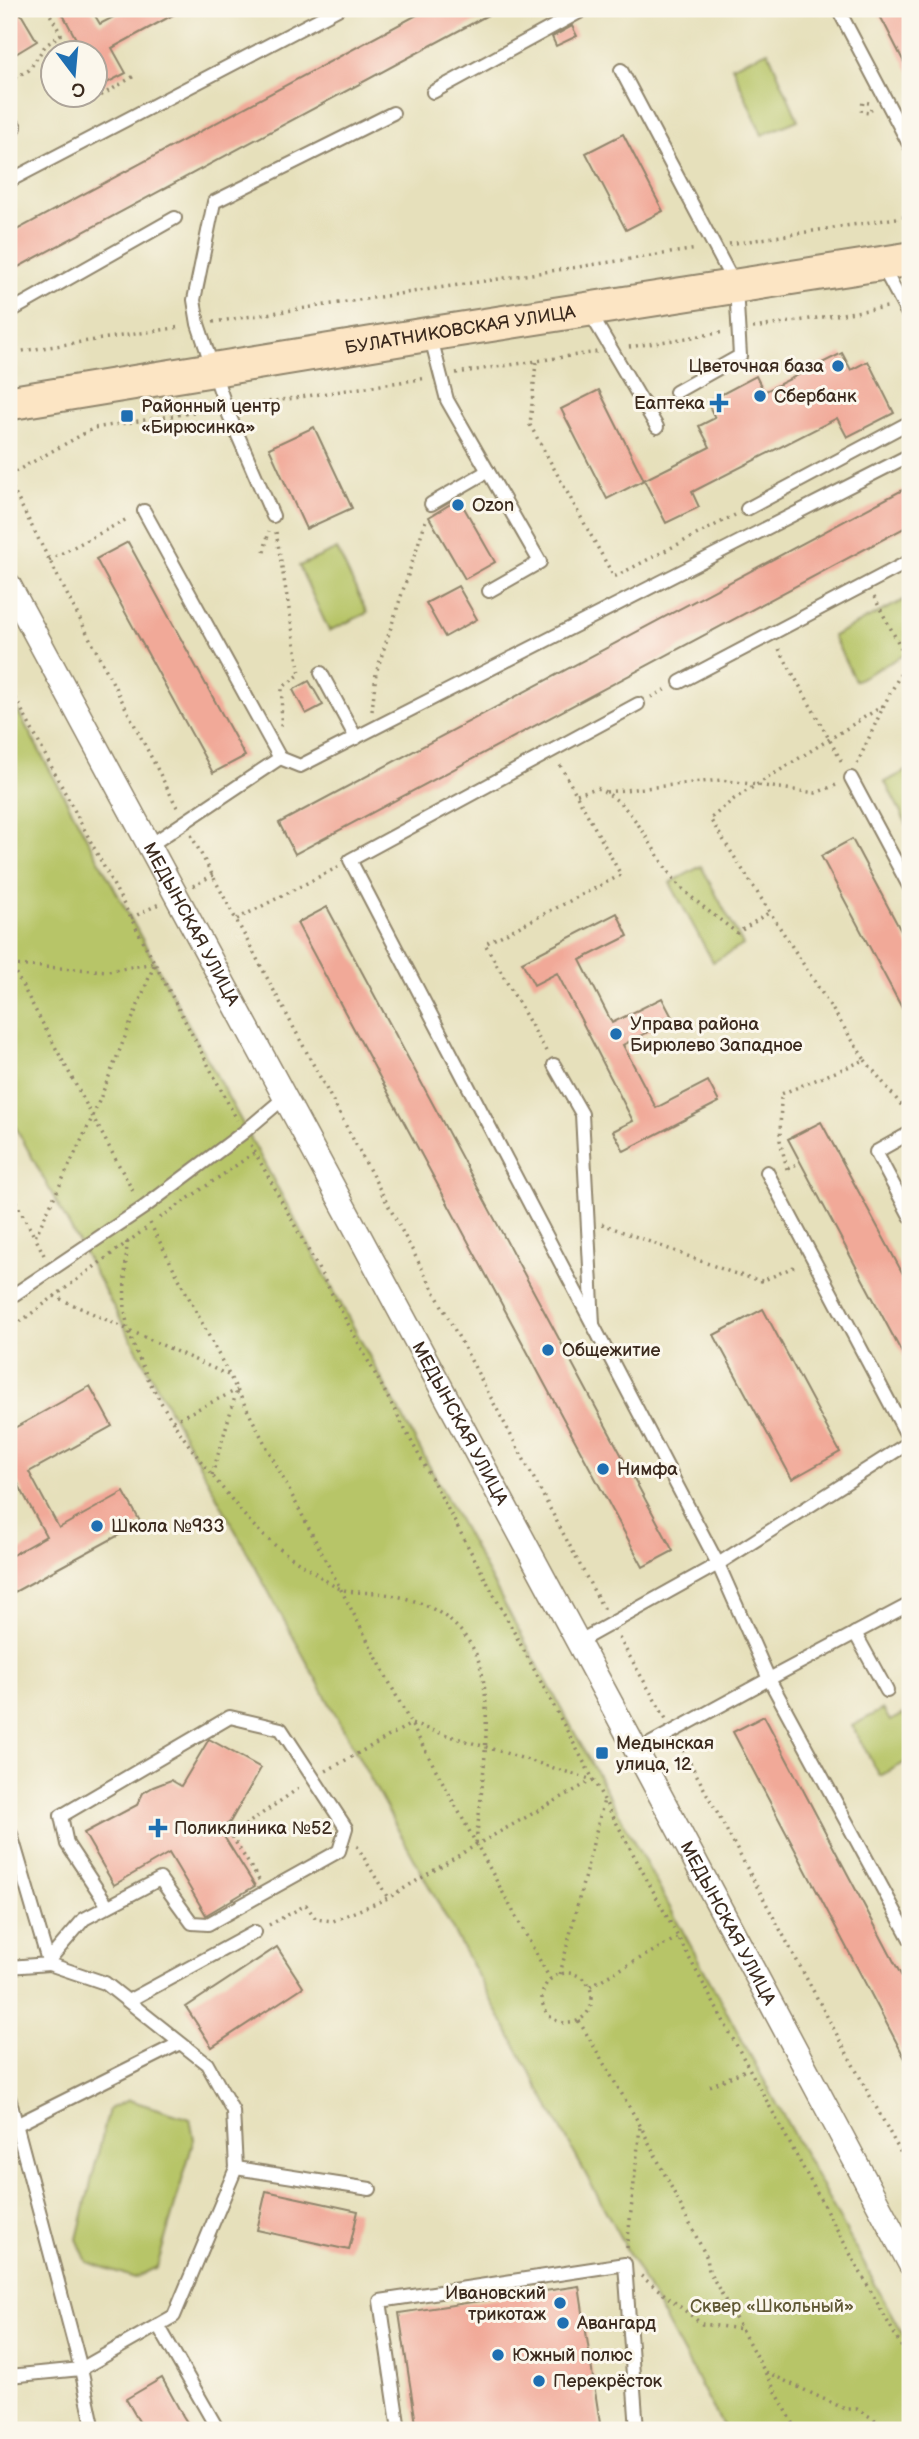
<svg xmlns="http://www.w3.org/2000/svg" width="919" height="2439" viewBox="0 0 919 2439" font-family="'Balsamiq Sans',sans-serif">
	<rect width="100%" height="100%" fill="#fbf7ec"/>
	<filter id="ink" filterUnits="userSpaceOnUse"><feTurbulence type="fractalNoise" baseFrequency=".0143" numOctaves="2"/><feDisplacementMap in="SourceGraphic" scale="14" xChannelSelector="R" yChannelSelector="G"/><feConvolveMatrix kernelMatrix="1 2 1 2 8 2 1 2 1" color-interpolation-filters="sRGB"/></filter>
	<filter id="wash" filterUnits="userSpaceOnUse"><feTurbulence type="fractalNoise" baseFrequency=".00686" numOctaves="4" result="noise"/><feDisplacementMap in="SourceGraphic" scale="28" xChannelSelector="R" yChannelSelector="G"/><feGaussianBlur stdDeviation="1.57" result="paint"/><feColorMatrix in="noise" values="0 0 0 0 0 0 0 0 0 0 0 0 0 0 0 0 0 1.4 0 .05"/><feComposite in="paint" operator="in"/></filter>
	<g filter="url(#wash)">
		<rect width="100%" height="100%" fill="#e6e0bb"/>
		<g fill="#b7c567" stroke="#797842" stroke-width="2">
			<polygon points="768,51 798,120 762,135 732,66"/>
			<polygon points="337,549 367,613 329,631 299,566"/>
			<polygon points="910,597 910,652 855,681 833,636"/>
			<polygon points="9,695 910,2348 910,2430 725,2430 9,1115"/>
			<polygon points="910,769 910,830 885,782"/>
			<polygon points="701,866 743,945 713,962 670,883"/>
			<polygon points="883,1709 890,1721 903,1714 910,1725 910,1760 880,1776 852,1726"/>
			<polygon points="129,2100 190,2119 194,2139 157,2267 135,2278 87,2262 77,2239 109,2109"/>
		</g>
		<g id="blocks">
			<g fill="#f1a998">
				<polygon points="9,9 18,9 37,41 9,58"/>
				<polygon points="60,9 91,9 100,24 129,9 184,9 112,48 126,73 101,86 94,73 94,52 83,52"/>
				<polygon points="428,9 499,9 9,272 9,234"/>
				<polygon points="876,9 910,9 910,74 885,25"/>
				<polygon points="572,26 577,36 556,46 552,37"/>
				<polygon points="623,134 663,211 626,230 586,153"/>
				<polygon points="842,353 851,370 868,361 894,413 847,437 837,418 692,492 699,507 666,523 644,480 710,447 699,426 715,418 707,402 756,376 764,392"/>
				<polygon points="599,390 644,480 607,499 561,409"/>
				<polygon points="314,427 352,508 306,529 269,448"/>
				<polygon points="910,486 910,525 295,854 279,823"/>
				<polygon points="459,499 495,562 465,579 429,517"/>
				<polygon points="128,542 245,756 213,773 96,559"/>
				<polygon points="458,586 477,619 445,637 426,603"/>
				<polygon points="309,681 323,705 306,714 293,690"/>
				<polygon points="852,839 910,948 910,1023 821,856"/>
				<polygon points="327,907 673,1551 643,1567 297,923"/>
				<polygon points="617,913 628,936 580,960 612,1023 662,998 673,1019 623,1045 656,1108 708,1081 719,1102 624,1151 613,1131 633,1121 557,973 534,985 522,962"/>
				<polygon points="821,1122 910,1287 910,1368 788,1139"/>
				<polygon points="763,1309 840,1452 792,1479 714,1335"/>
				<polygon points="90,1386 112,1426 29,1472 59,1528 124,1492 141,1523 9,1595 9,1557 46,1536 16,1480 9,1484 9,1431"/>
				<polygon points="764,1716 910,1992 910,2068 733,1732"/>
				<polygon points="209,1739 261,1768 230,1822 220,1830 255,1886 206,1915 169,1853 114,1885 84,1833 137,1805 143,1793 153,1787 171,1780 181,1786"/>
				<polygon points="277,1947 303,1987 212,2047 186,2007"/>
				<polygon points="266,2191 358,2211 349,2250 257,2230"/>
				<polygon points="579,2286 601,2430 417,2430 399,2313"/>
				<polygon points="162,2378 183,2416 192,2430 144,2430 126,2399"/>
			</g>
		</g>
	</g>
	<g filter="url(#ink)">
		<use href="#blocks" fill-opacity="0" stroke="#90856c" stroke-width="2"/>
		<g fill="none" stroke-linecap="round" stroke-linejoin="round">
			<defs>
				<g id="lane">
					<polyline points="838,9 910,146"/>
					<polyline points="621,70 736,287 740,356 676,392"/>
					<polyline points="433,92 585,9"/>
					<polyline points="9,117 15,127"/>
					<polyline points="9,181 338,9"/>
					<polyline points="881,264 910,318"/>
					<polyline points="9,312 175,218"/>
					<polyline points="590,313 657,427"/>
					<polyline points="430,334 447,400 540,562 489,591"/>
					<polyline points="431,504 488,471"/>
					<polyline points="747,509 910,422"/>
					<polyline points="144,511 280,758 149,846"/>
					<polyline points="273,516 226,408 198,324 194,300 214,202 393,113"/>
					<polyline points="321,673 356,738"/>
					<polyline points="680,682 910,561"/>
					<polyline points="638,704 350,860 718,1564 769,1679 910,1604"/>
					<polyline points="280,758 300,766 910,455"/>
					<polyline points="851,778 910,888"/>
					<polyline points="554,1065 582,1114 593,1324"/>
					<polyline points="910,1133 876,1152 910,1216"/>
					<polyline points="767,1172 910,1441"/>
					<polyline points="9,1298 143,1208 244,1132 284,1098"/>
					<polyline points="855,1633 887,1691"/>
					<polyline points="578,1642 718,1564 910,1442"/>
					<polyline points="637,1751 769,1679 910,1939"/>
					<polyline points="9,1833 11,1834 49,1964 9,1967"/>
					<polyline points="48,1961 84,1919 160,1879 192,1923 208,1924 339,1851 346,1828 281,1729 230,1717 61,1816 67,1844 108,1906"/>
					<polyline points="128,2001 255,1932"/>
					<polyline points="9,2097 81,2369 94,2430"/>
					<polyline points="16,2125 180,2043"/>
					<polyline points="236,2168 370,2189"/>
					<polyline points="158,2325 218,2430"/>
					<polyline points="9,2376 81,2369 174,2316 236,2168 233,2111 207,2064 105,1983 49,1964"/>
					<polyline points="399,2430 380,2301 625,2264 637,2430"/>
				</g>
				<g id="street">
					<path id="s1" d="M9,585l603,1120 298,559"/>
				</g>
				<g id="secondary">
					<path id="s2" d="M9,403l421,-69 480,-75"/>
				</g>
			</defs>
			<use href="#lane" stroke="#90856c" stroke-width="16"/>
			<use href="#street" stroke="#90856c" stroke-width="26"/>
			<use href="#secondary" stroke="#90856c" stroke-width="37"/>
			<g stroke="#90856c" stroke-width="3.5" stroke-dasharray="2 5" stroke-linecap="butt">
				<polyline points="47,9 71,52"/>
				<polyline points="9,81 29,70 45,46 61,34"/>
				<polyline points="94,94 102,95 136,75"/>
				<polyline points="869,103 863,102 861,112 870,113 871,109"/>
				<polyline points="729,244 910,216"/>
				<polyline points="213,322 697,249"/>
				<polyline points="753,328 887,307"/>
				<polyline points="629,347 725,332"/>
				<polyline points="9,353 181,327"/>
				<polyline points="536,362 530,425 614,577 735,515"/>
				<polyline points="456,373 597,352"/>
				<polyline points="241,406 427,378"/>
				<polyline points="9,475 94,428 209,410"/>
				<polyline points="9,482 178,809"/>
				<polyline points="276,532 300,674 282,688 281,727"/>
				<polyline points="264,552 269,531"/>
				<polyline points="49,560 129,518"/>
				<polyline points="874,597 908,661"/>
				<polyline points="779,649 843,764"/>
				<polyline points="9,686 237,1120"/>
				<polyline points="651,697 666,689"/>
				<polyline points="372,711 376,673 427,517"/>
				<polyline points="857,764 884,705 910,656"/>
				<polyline points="606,792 721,780 816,793 836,785"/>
				<path d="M577,794l20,-6c38,16 53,61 77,91 12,17 46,40 63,54l33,-21"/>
				<polyline points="191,835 604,1610"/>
				<polyline points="193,886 213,875"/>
				<polyline points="131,918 159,904"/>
				<polyline points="237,919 338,867"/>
				<polyline points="9,961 135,1195"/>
				<polyline points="11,965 108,971 155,963"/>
				<polyline points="546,1051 485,944 621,875 560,765"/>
				<polyline points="865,1060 910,1116"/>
				<path d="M251,1145c221,405 435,813 659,1217"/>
				<polyline points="787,1169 780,1140 781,1094 865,1060 710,819 734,799 884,705"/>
				<polyline points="788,1169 800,1162"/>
				<polyline points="9,1189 34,1236"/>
				<polyline points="160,1218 254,1153"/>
				<polyline points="150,1223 411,1724 550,1979"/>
				<polyline points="602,1224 733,1273 762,1281 798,1265"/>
				<path d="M127,1242c-1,29 -6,62 2,90 19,59 56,111 95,158 10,12 20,26 31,37 17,18 38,32 59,45 8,6 18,14 27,17 10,4 26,3 37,4 40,5 75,19 96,57 24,45 6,144 2,195"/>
				<polyline points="44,1255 35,1237 93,1116 155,963"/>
				<polyline points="54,1296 228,1375"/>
				<polyline points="9,1330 148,1227"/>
				<polyline points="173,1421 237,1390"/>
				<polyline points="212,1475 237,1390"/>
				<polyline points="619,1638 666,1719"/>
				<polyline points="680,1744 910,2170"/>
				<polyline points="357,1846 388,1898"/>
				<polyline points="259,1880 231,1835 302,1786"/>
				<polyline points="269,1925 306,1905 316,1919 333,1921 388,1898 476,1845 593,1780 411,1724 326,1771"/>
				<circle cx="567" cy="1998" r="25"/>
				<polyline points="560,1974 604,1800"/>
				<polyline points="590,1986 677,1938"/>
				<polyline points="579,2021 640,2125 707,2258 709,2271 797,2430"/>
				<polyline points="710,2086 748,2069"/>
				<polyline points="627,2248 640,2127"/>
				<polyline points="641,2276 702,2324 741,2329"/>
				<polyline points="766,2372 845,2409 857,2409 892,2430"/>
			</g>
			<use href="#lane" stroke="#fff" stroke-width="12"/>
			<use href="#street" stroke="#fff" stroke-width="23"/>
			<use href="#secondary" stroke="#fce5c4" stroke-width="33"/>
		</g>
	</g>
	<g fill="#1f6fb2" stroke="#fbf7ec" stroke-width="2.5">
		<circle cx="838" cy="366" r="7"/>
		<circle cx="760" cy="396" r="7"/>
		<path d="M715.5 392.5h7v7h7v7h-7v7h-7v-7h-7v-7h7z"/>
		<rect x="120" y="409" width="14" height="14" rx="3.5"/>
		<circle cx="458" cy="505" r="7"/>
		<circle cx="616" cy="1034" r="7"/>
		<circle cx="548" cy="1350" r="7"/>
		<circle cx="603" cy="1469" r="7"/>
		<circle cx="97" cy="1526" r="7"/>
		<rect x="595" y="1746" width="14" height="14" rx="3.5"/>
		<path d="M154.5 1817.5h7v7h7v7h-7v7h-7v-7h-7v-7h7z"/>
		<circle cx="560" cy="2303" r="7"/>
		<circle cx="563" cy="2323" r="7"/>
		<circle cx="498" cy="2355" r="7"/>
		<circle cx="539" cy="2381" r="7"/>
	</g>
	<g text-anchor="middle" stroke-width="6" stroke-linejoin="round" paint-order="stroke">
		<g font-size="18" fill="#3b2a1e" stroke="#fbf7ec">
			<text dy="6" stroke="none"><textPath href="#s2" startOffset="457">БУЛАТНИКОВСКАЯ УЛИЦА</textPath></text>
			<text dy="6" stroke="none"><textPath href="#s1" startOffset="385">МЕДЫНСКАЯ УЛИЦА</textPath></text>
			<text dy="6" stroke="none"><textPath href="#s1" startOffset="952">МЕДЫНСКАЯ УЛИЦА</textPath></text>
			<text dy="6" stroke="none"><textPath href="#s1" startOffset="1519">МЕДЫНСКАЯ УЛИЦА</textPath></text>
		</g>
		<g font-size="18" fill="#3b2a1e" stroke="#fbf7ec" text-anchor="start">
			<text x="824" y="372" text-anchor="end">Цветочная база</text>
			<text x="774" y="402">Сбербанк</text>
			<text x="705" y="409" text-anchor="end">Еаптека</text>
			<text x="141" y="412">Районный центр<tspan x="141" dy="21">«Бирюсинка»</tspan></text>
			<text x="472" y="511">Ozon</text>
			<text x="630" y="1030">Управа района<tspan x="630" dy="21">Бирюлево Западное</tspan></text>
			<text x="562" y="1356">Общежитие</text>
			<text x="617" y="1475">Нимфа</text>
			<text x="111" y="1532">Школа №933</text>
			<text x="616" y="1749">Медынская<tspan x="616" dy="21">улица, 12</tspan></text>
			<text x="174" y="1834">Поликлиника №52</text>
			<text x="546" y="2299" text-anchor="end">Ивановский<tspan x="546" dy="21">трикотаж</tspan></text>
			<text x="577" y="2329">Авангард</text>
			<text x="512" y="2361">Южный полюс</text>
			<text x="553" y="2387">Перекрёсток</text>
		</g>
		<g font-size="18" fill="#605834" stroke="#fbf7ec">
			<text x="772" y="2312">Сквер «Школьный»</text>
		</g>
	</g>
	<rect width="919" height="2439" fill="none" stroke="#fbf7ec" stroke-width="35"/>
	<g transform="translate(74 74) rotate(164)"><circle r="33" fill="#fbf7ec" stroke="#aea59a" stroke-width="2"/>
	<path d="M0-5L12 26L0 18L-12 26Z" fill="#1f6fb2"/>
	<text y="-10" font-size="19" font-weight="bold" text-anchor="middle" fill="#3b2a1e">С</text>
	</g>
</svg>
